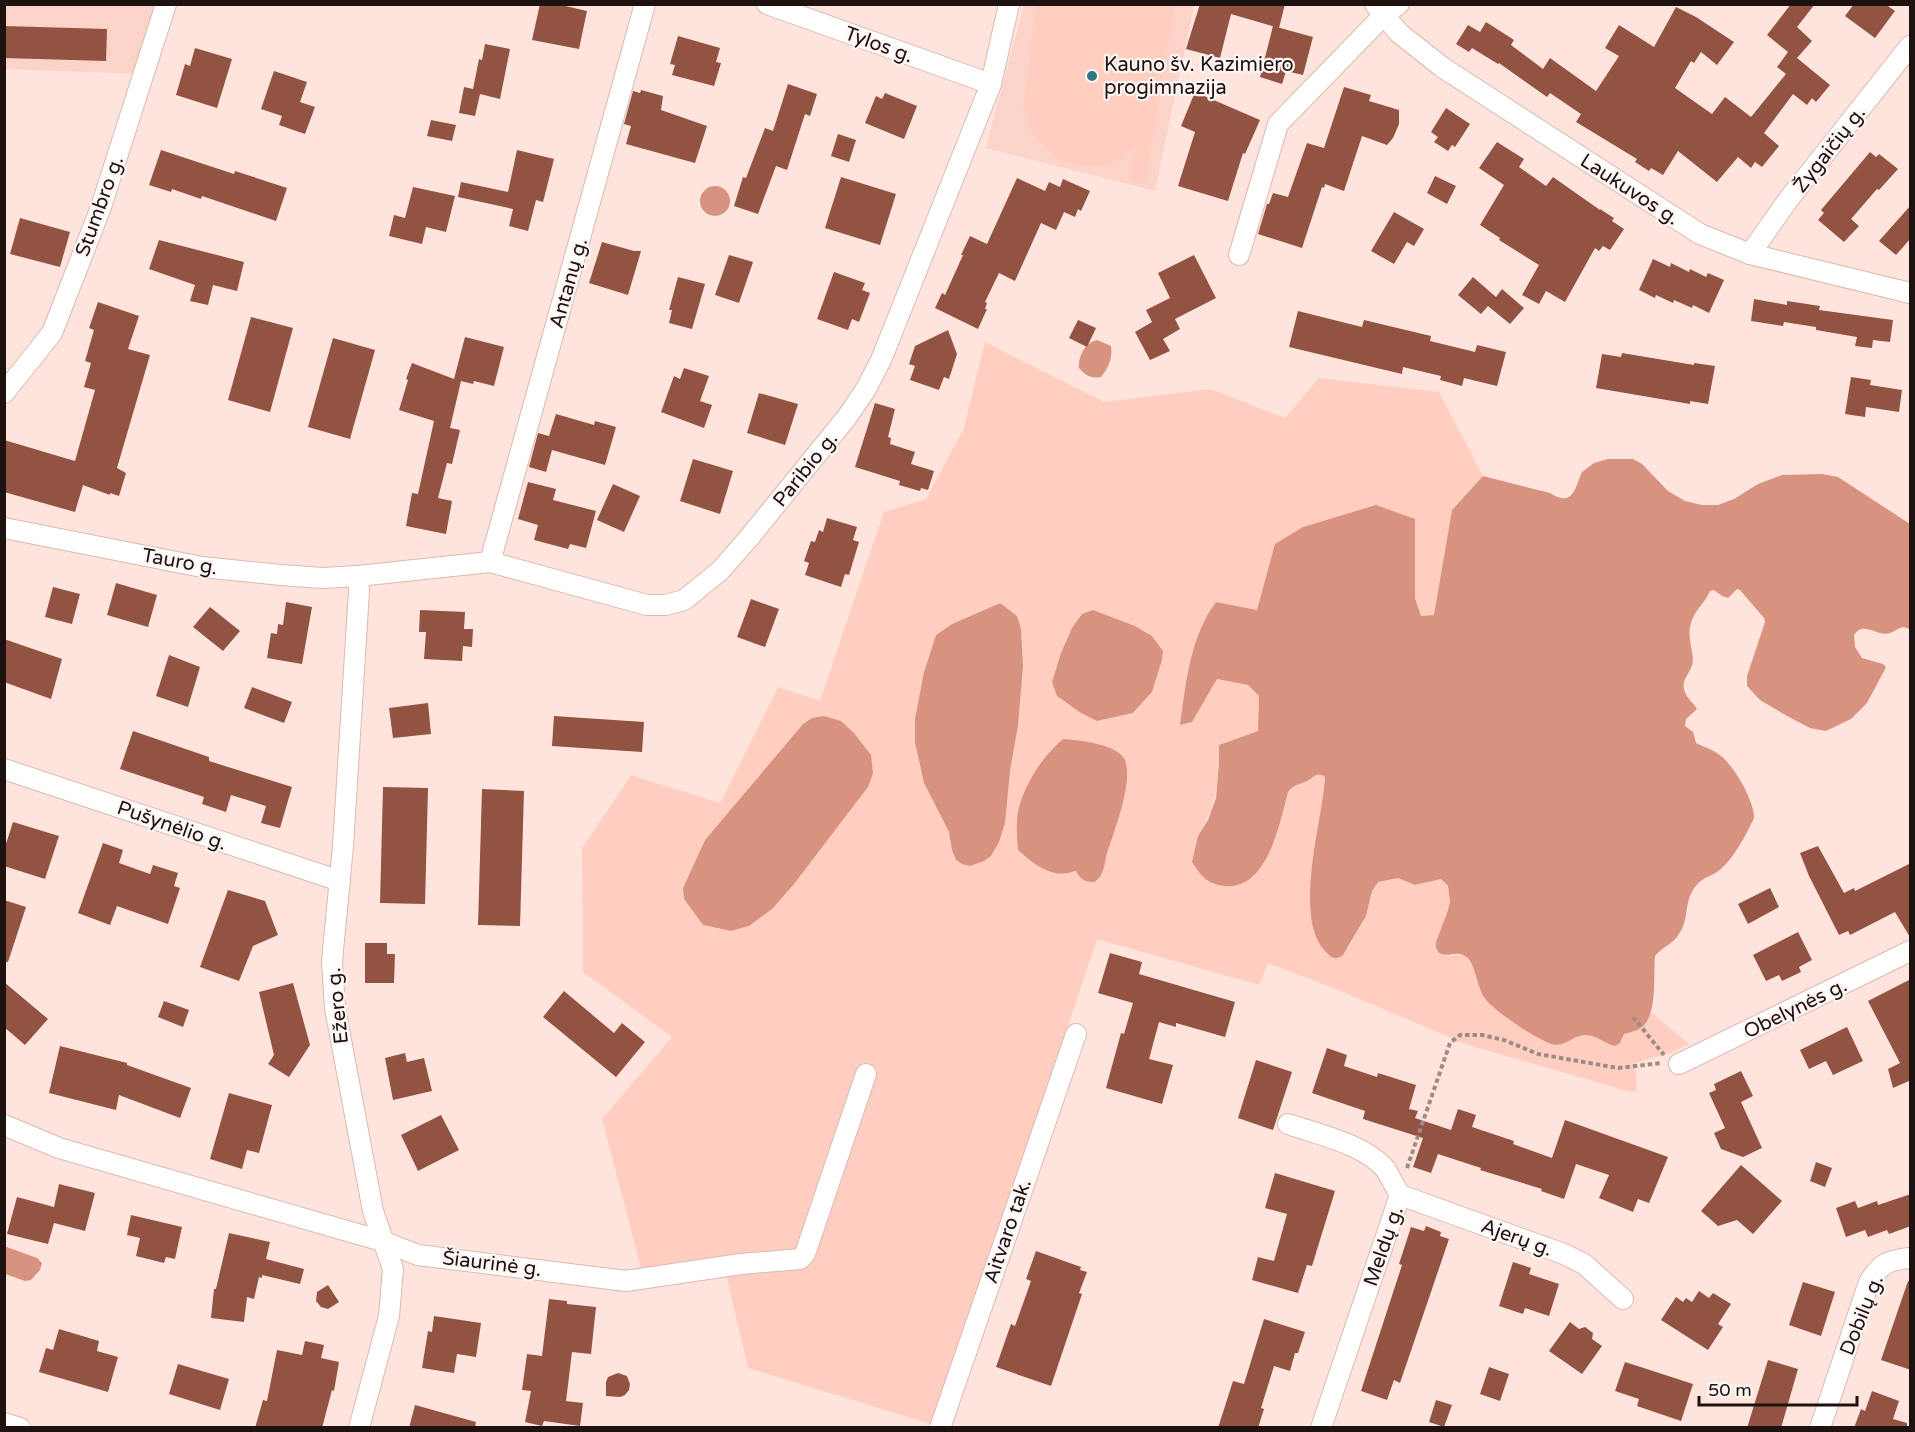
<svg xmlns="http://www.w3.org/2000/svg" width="1915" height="1432" viewBox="0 0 1915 1432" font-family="'Varela Round',sans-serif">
	<rect width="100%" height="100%" fill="#fee4dc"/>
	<g fill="#fcd3c8">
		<polygon points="5,5 166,5 145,74 5,69"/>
		<polygon points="1024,5 1194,5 1155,191 986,148"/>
	</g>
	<g fill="#ffcec1" fill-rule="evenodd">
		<polygon points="1036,5 1175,5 1145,185 1129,182 1136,146 1116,161 1101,166 1081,166 1057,159 1034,136 1023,110"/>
		<path d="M985,342l119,60 107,-13 74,29 34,-40 120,14 44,84 -31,34 -17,105 -14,1 -6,-18v-79l-79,-2 -33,10 -46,83 -41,-8 -35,123 11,-3 25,-43 31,6 11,11 -1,35 -39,14c1,34 -3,62 -21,91l79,-1 11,-43c6,-8 11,-7 18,-11 9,-4 9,-10 19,-4l-15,134 12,36 12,11 14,-10 18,-32 6,-25 5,-9 21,-4 17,7 26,-6 7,7 2,16 -14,46 3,5c10,6 16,-1 27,3 10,13 13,32 23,46 6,9 50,39 61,42 15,2 23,-9 36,-9 9,-1 17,7 25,10l10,-5 3,-6 25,-15 2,-7 38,32 -16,8 -38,11 2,28 -7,1 -175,-51 -8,-5 -114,-48 -65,-25 -9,22 -162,-46 -163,486 -186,-57 -25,-107 -79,18 -42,-160 70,-82 -89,-65 -1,-124 49,-73 89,28 58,-116 42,14 64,-189 42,-13 38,-71zM1000,603l21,26 2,37 -5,60 -8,45 -60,69 -1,-8 -25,-49 -9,-40 9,-71 12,-37 16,-11 17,-8zM1152,636l11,16 -1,8 -10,32 -18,21 -37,8zM803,724l-31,185c-29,21 -33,26 -69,16l-19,-26 -1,-11 22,-48zM1053,748l74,27 -8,39 -13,40 -2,13 -33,4 -38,-97z"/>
	</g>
	<g fill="#d89380">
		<circle cx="715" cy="201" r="15"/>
		<path d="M1097,340l14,6c2,11 -3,23 -10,31 -10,2 -16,-2 -22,-9 -1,-12 6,-25 18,-28z"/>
		<path d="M1608,459h25l9,5 26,27 17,10 17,4h16l16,-6 24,-15 24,-9 40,-1 16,3 72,47v105l-7,-2c-5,1 -9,5 -13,6 -14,4 -26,-13 -36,2l1,12 7,11 21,6 3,3 -2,4 -17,32 -16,16 -25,12 -16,-3 -23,-12 -27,-16 -13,-14v-10l18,-54 -1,-4 -24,-28 -3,-1 -9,9 -6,-2 -8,-6 -4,1c-5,12 -16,20 -19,32 -4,12 1,24 2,36 0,13 -12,19 -9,30 2,9 9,13 13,20l-11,10 -1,7 8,6 3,11c8,4 18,7 25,13 13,10 34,46 33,62 -8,17 -19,38 -33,51 -9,8 -18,7 -26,18 -12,16 -5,31 -16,47 -6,10 -17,13 -24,22 -2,19 3,58 -13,71 -5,4 -12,5 -18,7l-4,9 -5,3c-10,-2 -18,-11 -29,-11 -14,0 -20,13 -35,9 -15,-5 -59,-34 -67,-47 -7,-10 -9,-36 -19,-41 -9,-6 -17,2 -26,-3l-3,-5v-6l11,-29 3,-11 -2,-16 -7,-7 -26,6 -17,-7 -20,4 -6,9 -6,25 -23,39c-7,5 -10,4 -16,-2 -36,-33 -4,-133 -2,-176 -9,-6 -10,0 -18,4 -8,4 -13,3 -19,11 -8,30 -20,98 -63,94 -18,-2 -23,-9 -33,-24l6,-26 10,-16 8,-22 3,-34v-19l39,-14 1,-35 -11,-11 -31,-6 -25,43 -12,3c6,-42 10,-88 36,-123l41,8 18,-66 28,-17 73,-22 39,14v79l6,18 13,-1 18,-105 31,-34 67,17c23,15 25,-5 32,-21l12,-9z"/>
		<polygon points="1000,603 1017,616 1021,629 1023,666 1018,726 1010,771 1005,823 999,842 991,856 984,861 970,866 962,864 956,860 952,850 949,832 924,783 915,743 915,719 924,672 936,635 952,624"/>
		<polygon points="1093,610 1135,626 1152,636 1163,651 1162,660 1152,692 1133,713 1097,721 1081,713 1057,696 1052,682 1061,653 1072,628 1082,614"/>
		<polygon points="824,716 841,721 854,733 871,755 873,773 868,787 794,884 772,909 749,926 731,931 703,925 684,899 683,888 705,840 803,724 812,718"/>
		<path d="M1063,739c15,1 52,5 61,19 11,21 -10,73 -17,95 -2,7 -2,15 -6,22 -1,3 -4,4 -6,7 -10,0 -14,-2 -19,-11 -3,0 -6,2 -9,2 -18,4 -37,-12 -49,-23 -1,-12 -2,-26 0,-38 6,-28 24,-55 45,-73z"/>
		<polygon points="4,1246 37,1258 42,1263 40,1270 31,1280 25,1281 5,1274"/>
	</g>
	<g fill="#925342">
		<polygon points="540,4 557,4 587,11 579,49 532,40"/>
		<polygon points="1200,4 1285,4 1279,28 1231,14 1220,58 1186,49"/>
		<polygon points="1791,4 1815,4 1797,27 1812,41 1797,58 1830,85 1816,102 1812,98 1807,105 1793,94 1764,133 1779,146 1762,167 1755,162 1751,168 1738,157 1717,182 1678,151 1663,175 1651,168 1649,171 1635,162 1637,159 1576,122 1581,114 1550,93 1547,97 1499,63 1498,64 1472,48 1469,52 1456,44 1468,25 1480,32 1486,22 1514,40 1511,45 1543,69 1550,58 1596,91 1619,56 1605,48 1619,25 1654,47 1676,7 1696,17 1734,42 1717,65 1701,52 1694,63 1691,61 1675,88 1712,114 1725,97 1751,117 1786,74 1777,67 1788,52 1767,35"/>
		<polygon points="1854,4 1885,4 1895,11 1875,38 1845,16"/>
		<polygon points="4,26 107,29 106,61 4,58"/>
		<polygon points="1273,26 1313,37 1303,75 1286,71 1282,84 1260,77"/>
		<polygon points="678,36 720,48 716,62 721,63 714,86 672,75 675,65 670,64"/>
		<polygon points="485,44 510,49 500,99 480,94 475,116 459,113 464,87 473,89 479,59 482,60"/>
		<polygon points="195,48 232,59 217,108 176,95 185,64 190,66"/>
		<polygon points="274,71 307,82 300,102 315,107 305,134 279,125 282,116 261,109"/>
		<polygon points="788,84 817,94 810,116 805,114 787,170 776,166 758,214 734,206 743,177 746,178 765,128 773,131"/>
		<polygon points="1344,87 1371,95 1369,101 1399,110 1399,124 1393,138 1387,145 1362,136 1344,191 1325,184 1324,188 1322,187 1302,248 1258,234 1267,204 1269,204 1273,193 1288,197 1307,143 1324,148"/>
		<polygon points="641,90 663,96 661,110 707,126 695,163 626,144 631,126 624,124 633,91 640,93"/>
		<polygon points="1195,92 1260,120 1245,154 1243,153 1228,201 1178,186 1195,132 1181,126"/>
		<polygon points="885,93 917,106 904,139 865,123 876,96 882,99"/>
		<polygon points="1446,108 1470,124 1455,147 1452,145 1448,151 1434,142 1438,137 1431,132"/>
		<polygon points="431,120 456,125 452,141 427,136"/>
		<polygon points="838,134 856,140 849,162 831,156"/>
		<polygon points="1497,142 1524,159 1519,167 1546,186 1553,177 1600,210 1600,209 1614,218 1612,221 1624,229 1610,250 1603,246 1599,251 1595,248 1565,302 1546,291 1539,304 1522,295 1539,265 1499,240 1500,238 1480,225 1504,185 1479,168"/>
		<polygon points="161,150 234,174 235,171 287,188 276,221 202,196 201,199 172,189 171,192 149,185"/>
		<polygon points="517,150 554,159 543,202 536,200 528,231 509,226 513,209 458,197 461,182 508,192"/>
		<polygon points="1870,152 1876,157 1879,154 1898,169 1879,190 1877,189 1851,219 1859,226 1844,242 1818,220 1824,213 1821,210"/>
		<polygon points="1435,176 1456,186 1447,204 1427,193"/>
		<polygon points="841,177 896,194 880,245 825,228"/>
		<polygon points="1017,178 1045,191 1049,182 1060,187 1063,179 1090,191 1081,211 1078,209 1075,217 1064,212 1056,230 1041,223 1015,281 999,273 985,302 987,303 985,309 987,309 978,329 935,308 942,293 945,295 963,255 961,255 970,236 987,244"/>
		<polygon points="413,187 455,196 446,232 426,227 422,244 389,236 394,215 405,218"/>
		<polygon points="1911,205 1911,238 1896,255 1879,241"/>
		<polygon points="1394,212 1424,229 1414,246 1407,242 1394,264 1371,251"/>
		<polygon points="20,218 70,232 60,267 10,254"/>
		<polygon points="159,240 244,262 237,291 213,285 208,305 190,301 195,285 149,269"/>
		<polygon points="602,242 634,251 641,251 628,295 589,283"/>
		<polygon points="729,255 753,262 739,303 715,295"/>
		<polygon points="1194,255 1216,298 1175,319 1180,329 1163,339 1170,351 1150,360 1135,332 1152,322 1146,310 1170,298 1158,273"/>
		<polygon points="1653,259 1670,267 1671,263 1689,272 1690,269 1706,277 1708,273 1724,280 1709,313 1693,305 1692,308 1674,300 1673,303 1656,295 1655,298 1639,290"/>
		<polygon points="834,272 865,283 862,290 870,293 859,322 852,319 848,330 817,319"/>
		<polygon points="678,277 705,284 692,329 669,323 672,310 669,310"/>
		<polygon points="1473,277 1496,297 1502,289 1524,308 1510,324 1488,306 1481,314 1458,295"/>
		<polygon points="1754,299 1787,305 1787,301 1820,306 1819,310 1893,320 1890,342 1873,340 1872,348 1855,346 1857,337 1816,330 1816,327 1784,322 1783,326 1751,321"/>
		<polygon points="98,302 139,316 128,349 150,355 117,468 126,473 119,496 110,493 110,495 83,485 75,512 4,492 4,440 75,461 95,390 84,387 91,363 85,361 94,330 89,328"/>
		<polygon points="1298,311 1362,327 1364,320 1431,336 1430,341 1475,352 1477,345 1506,352 1497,386 1464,378 1462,386 1440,380 1441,376 1403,367 1402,374 1289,347"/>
		<polygon points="251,317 293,328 270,412 228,400"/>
		<polygon points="1078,320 1096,328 1087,347 1069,338"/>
		<polygon points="948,330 957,354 949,379 944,377 939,390 910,380 915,366 909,364 915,346"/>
		<polygon points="465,337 504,347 494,386 474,381 473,384 461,381 450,428 460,430 452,464 447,463 438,498 452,501 446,534 406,526 412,493 418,494 434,421 399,410 408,380 406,379 412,363 454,379"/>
		<polygon points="333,338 375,350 350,439 308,427"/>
		<polygon points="1622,353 1694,365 1694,363 1715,366 1708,404 1690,401 1690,404 1596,388 1602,354 1621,357"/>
		<polygon points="684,368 709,376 700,401 712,405 704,428 661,412 674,376 680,379"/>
		<polygon points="1851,377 1871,380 1870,385 1902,390 1899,412 1866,407 1865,417 1845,414"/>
		<polygon points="759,393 798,404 785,445 747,433"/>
		<polygon points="875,403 895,409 888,437 891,438 890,444 915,452 911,464 934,471 928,490 921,488 920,491 899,485 900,481 855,467"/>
		<polygon points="556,414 594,425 595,421 616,427 605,465 552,450 546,472 529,467 538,433 549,436"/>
		<polygon points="693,459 733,471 720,514 680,501"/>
		<polygon points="528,482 556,489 553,500 596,511 586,548 570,544 568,549 534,540 538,525 518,519"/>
		<polygon points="613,484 640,496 624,532 597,520"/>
		<polygon points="827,518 857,527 853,540 859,542 849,575 845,574 841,587 805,575 809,563 804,561 811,541 815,542 819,530 823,532"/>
		<polygon points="116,583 157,595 148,627 107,615"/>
		<polygon points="53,587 80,594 72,624 45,617"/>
		<polygon points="751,599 779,609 765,647 737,637"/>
		<polygon points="286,602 312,607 302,664 267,658 271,633 277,634 278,624 283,625"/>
		<polygon points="210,607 240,631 223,651 193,627"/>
		<polygon points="420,610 465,612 464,629 473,629 472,647 463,646 462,661 424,659 426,632 419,632"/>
		<polygon points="4,639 62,659 51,699 4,682"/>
		<polygon points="169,655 200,667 188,707 156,696"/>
		<polygon points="252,687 292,702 284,723 244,708"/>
		<polygon points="428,703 431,734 393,738 389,708"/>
		<polygon points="554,716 644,722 642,752 552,746"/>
		<polygon points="133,731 209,757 209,761 292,787 280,828 261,823 266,806 231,795 226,812 202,804 204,797 120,769"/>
		<polygon points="383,787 428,788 425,904 380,903"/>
		<polygon points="482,789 524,791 520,926 478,925"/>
		<polygon points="13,822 59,836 45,879 4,866 4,850"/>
		<polygon points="103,843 123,850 119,863 150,874 153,865 178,873 174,886 180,888 168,924 117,906 110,925 78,913"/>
		<polygon points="1818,846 1844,893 1854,888 1855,891 1911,863 1911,939 1895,912 1850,935 1848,931 1839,935 1809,876 1800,853"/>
		<polygon points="1770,888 1779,907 1748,924 1738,904"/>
		<polygon points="228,890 265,901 278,935 253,946 239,981 200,967"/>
		<polygon points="4,900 26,907 8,962 4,962"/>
		<polygon points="1798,932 1812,960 1799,967 1801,972 1782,981 1779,975 1766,981 1753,955"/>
		<polygon points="365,943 387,943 387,954 395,954 394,983 365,983"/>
		<polygon points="1110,953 1142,962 1139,974 1235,1002 1225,1037 1176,1023 1176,1027 1159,1022 1149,1059 1173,1065 1162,1104 1106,1088 1121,1033 1124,1034 1133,1003 1098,993"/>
		<polygon points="1911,979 1911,1085 1909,1081 1893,1088 1888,1069 1900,1063 1868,1001"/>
		<polygon points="4,982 48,1019 25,1045 4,1027"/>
		<polygon points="293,983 310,1045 289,1077 268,1064 274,1055 259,992"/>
		<polygon points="564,991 614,1033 622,1023 645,1042 616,1077 543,1017"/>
		<polygon points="164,1001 189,1010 183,1027 158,1017"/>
		<polygon points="1847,1027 1863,1061 1833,1075 1826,1061 1809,1069 1800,1050"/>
		<polygon points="60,1046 127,1063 127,1065 191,1088 180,1118 119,1095 116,1110 49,1093"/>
		<polygon points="1327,1048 1347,1055 1344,1066 1377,1077 1378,1073 1416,1085 1409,1109 1418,1111 1415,1118 1451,1130 1458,1109 1476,1115 1472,1127 1514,1141 1513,1144 1552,1158 1565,1120 1668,1157 1649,1203 1638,1199 1633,1212 1599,1198 1609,1175 1576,1164 1564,1199 1541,1191 1542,1189 1480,1170 1481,1168 1438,1154 1431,1173 1413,1167 1423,1138 1363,1119 1365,1111 1312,1093"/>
		<polygon points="405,1053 407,1062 424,1058 432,1091 393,1100 385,1058"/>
		<polygon points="1256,1060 1292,1072 1273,1130 1238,1118"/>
		<polygon points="1741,1071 1753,1096 1741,1102 1762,1148 1743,1157 1721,1149 1714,1133 1725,1128 1709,1093 1716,1090 1714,1084"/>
		<polygon points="229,1093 272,1105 259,1153 247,1150 242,1169 210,1159"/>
		<polygon points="441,1115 459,1150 418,1171 401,1135"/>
		<polygon points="1816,1162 1832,1168 1825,1187 1810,1181"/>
		<polygon points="1741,1165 1782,1201 1753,1234 1737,1220 1718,1226 1701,1211"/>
		<polygon points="1275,1173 1335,1191 1312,1266 1307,1265 1298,1293 1252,1280 1258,1257 1274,1261 1287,1214 1265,1208"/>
		<polygon points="59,1184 95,1193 85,1231 54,1223 48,1244 7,1234 17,1197 54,1207"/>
		<polygon points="1911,1194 1911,1226 1889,1234 1887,1230 1868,1237 1865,1230 1846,1237 1836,1208 1855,1201 1858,1208 1877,1201 1878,1205"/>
		<polygon points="131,1215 182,1227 175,1259 166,1257 164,1263 136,1256 140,1238 127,1235"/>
		<polygon points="1426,1226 1441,1232 1440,1236 1449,1239 1400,1383 1394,1380 1387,1400 1361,1391 1402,1265 1399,1264 1411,1227 1424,1231"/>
		<polygon points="229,1233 270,1242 266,1259 304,1269 300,1284 262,1275 262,1278 259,1277 254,1299 247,1297 244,1322 211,1318 214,1289 216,1289"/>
		<polygon points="1036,1251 1081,1267 1080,1270 1087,1272 1079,1293 1082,1294 1051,1386 996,1367 1011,1324 1015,1326 1031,1281 1026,1279"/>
		<polygon points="1513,1262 1531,1268 1529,1274 1559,1284 1549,1316 1525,1308 1523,1314 1499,1306"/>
		<polygon points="1908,1281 1911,1282 1911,1370 1881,1360"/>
		<polygon points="1803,1282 1835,1292 1821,1336 1789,1325"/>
		<polygon points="328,1285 339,1302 328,1309 321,1307 316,1301 317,1292"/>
		<polygon points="1699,1291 1709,1298 1713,1293 1731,1304 1718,1324 1723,1327 1708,1350 1661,1320 1676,1297 1683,1302 1686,1298 1692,1302"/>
		<polygon points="549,1299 567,1301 567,1304 596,1307 591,1354 572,1352 566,1401 583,1403 580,1426 544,1421 542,1426 525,1422 531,1391 522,1390 527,1354 542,1356"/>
		<polygon points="434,1316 481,1323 476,1357 457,1354 454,1373 422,1368 428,1331 432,1332"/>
		<polygon points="1264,1319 1305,1332 1298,1353 1295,1353 1290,1371 1274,1366 1261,1408 1264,1409 1258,1428 1218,1428 1233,1381 1244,1384"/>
		<polygon points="1570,1322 1579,1329 1585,1327 1593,1333 1592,1339 1602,1346 1582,1374 1549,1351"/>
		<polygon points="59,1329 99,1341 97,1351 118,1357 108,1392 39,1372 46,1348 53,1350"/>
		<polygon points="305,1341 324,1345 321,1358 339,1362 334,1391 332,1390 322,1428 255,1428 263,1400 267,1401 277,1350 302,1355"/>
		<polygon points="1768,1360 1798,1369 1781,1428 1747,1428"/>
		<polygon points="1625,1362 1693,1384 1681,1421 1637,1406 1639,1399 1615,1391"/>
		<polygon points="178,1364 229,1379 220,1410 169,1394"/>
		<polygon points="1489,1367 1509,1374 1500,1401 1480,1394"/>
		<polygon points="618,1373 627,1376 630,1384 629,1390 625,1395 620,1397 606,1396 606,1382 608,1377"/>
		<polygon points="1872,1391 1899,1401 1893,1419 1907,1423 1907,1428 1854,1428 1861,1409 1865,1411"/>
		<polygon points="1436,1400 1452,1405 1444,1427 1429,1422"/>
		<polygon points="415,1405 476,1422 475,1428 409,1428"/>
	</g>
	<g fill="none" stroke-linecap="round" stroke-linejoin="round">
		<defs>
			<g id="street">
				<polyline points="767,4 991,84"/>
				<polyline points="1375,4 1399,33 1442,67 1700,234 1750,254 1910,293"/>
				<polyline points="1750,254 1788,200 1910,46"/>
				<polyline points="1239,255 1278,124 1384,15 1399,4"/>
				<polyline points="4,393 52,333 101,207 166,4"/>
				<polyline points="4,528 202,567 281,575 322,578 358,576 490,562 647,605 666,605 684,600 720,571 748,539 847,417 866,389 881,360 991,84 1009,4"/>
				<polyline points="490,562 645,4"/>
				<polyline points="358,576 359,591 343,846 332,961 335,1008 373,1211 393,1269 389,1316 359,1428"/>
				<polyline points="4,769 340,881"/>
				<polyline points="1679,1064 1910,951"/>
				<path d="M1288,1124c29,10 79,21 98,46 5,8 9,17 14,25l-79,233"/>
				<polyline points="4,1125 59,1148 382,1241 418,1255 626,1281 741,1264 800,1259 805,1254 866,1074"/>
				<polyline points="1400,1195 1564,1254 1584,1264 1623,1299"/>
				<polyline points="4,1423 20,1428"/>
				<polyline points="940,1428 1076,1034"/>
				<path d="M1820,1428l49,-146c12,-19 20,-22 41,-24"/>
			</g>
		</defs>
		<use href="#street" stroke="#dabab1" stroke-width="22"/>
		<g stroke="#9f8b85" stroke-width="4" stroke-dasharray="4.5 3" stroke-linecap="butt">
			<polyline points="1633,1017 1664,1055"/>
			<polyline points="1407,1168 1450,1043 1460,1035 1482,1035 1504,1040 1538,1054 1618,1068 1661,1063"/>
		</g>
		<use href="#street" stroke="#fff" stroke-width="20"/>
	</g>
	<circle fill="#327686" stroke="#fdf6f4" stroke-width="2" cx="1092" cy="76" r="6"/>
	<g text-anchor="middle" stroke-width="4.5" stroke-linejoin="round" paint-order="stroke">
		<g font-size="20" fill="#1d120f" stroke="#fdf6f4">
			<text transform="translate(879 44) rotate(20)" y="7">Tylos g.</text>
			<text transform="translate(1829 149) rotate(-52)" y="7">Žygaičių g.</text>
			<text transform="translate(1630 189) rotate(33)" y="7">Laukuvos g.</text>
			<text transform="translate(99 206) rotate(-70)" y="7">Stumbro g.</text>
			<text transform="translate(568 283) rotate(-74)" y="7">Antanų g.</text>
			<text transform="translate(805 469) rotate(-51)" y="7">Paribio g.</text>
			<text transform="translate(180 561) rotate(10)" y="7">Tauro g.</text>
			<text transform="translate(172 825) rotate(19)" y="7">Pušynėlio g.</text>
			<text transform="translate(337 1006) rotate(-96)" y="7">Ežero g.</text>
			<text transform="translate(1795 1008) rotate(-26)" y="7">Obelynės g.</text>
			<text transform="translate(1007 1231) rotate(-71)" y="7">Aitvaro tak.</text>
			<text transform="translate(1517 1237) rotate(20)" y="7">Ajerų g.</text>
			<text transform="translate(1383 1246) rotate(-71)" y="7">Meldų g.</text>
			<text transform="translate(492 1263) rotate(7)" y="7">Šiaurinė g.</text>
			<text transform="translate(1861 1315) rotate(-68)" y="7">Dobilų g.</text>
		</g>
		<g font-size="20" fill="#1d120f" stroke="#fdf6f4" text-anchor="start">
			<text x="1104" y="71">Kauno šv. Kazimiero<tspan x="1104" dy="23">progimnazija</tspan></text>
		</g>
	</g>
	<rect width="1915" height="1432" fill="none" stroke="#1d120f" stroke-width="12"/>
	<path d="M1699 1396v9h158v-9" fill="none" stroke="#1d120f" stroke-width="3"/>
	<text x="1708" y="1396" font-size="18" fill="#1d120f" stroke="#fdf6f4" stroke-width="4.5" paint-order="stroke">50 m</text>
</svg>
